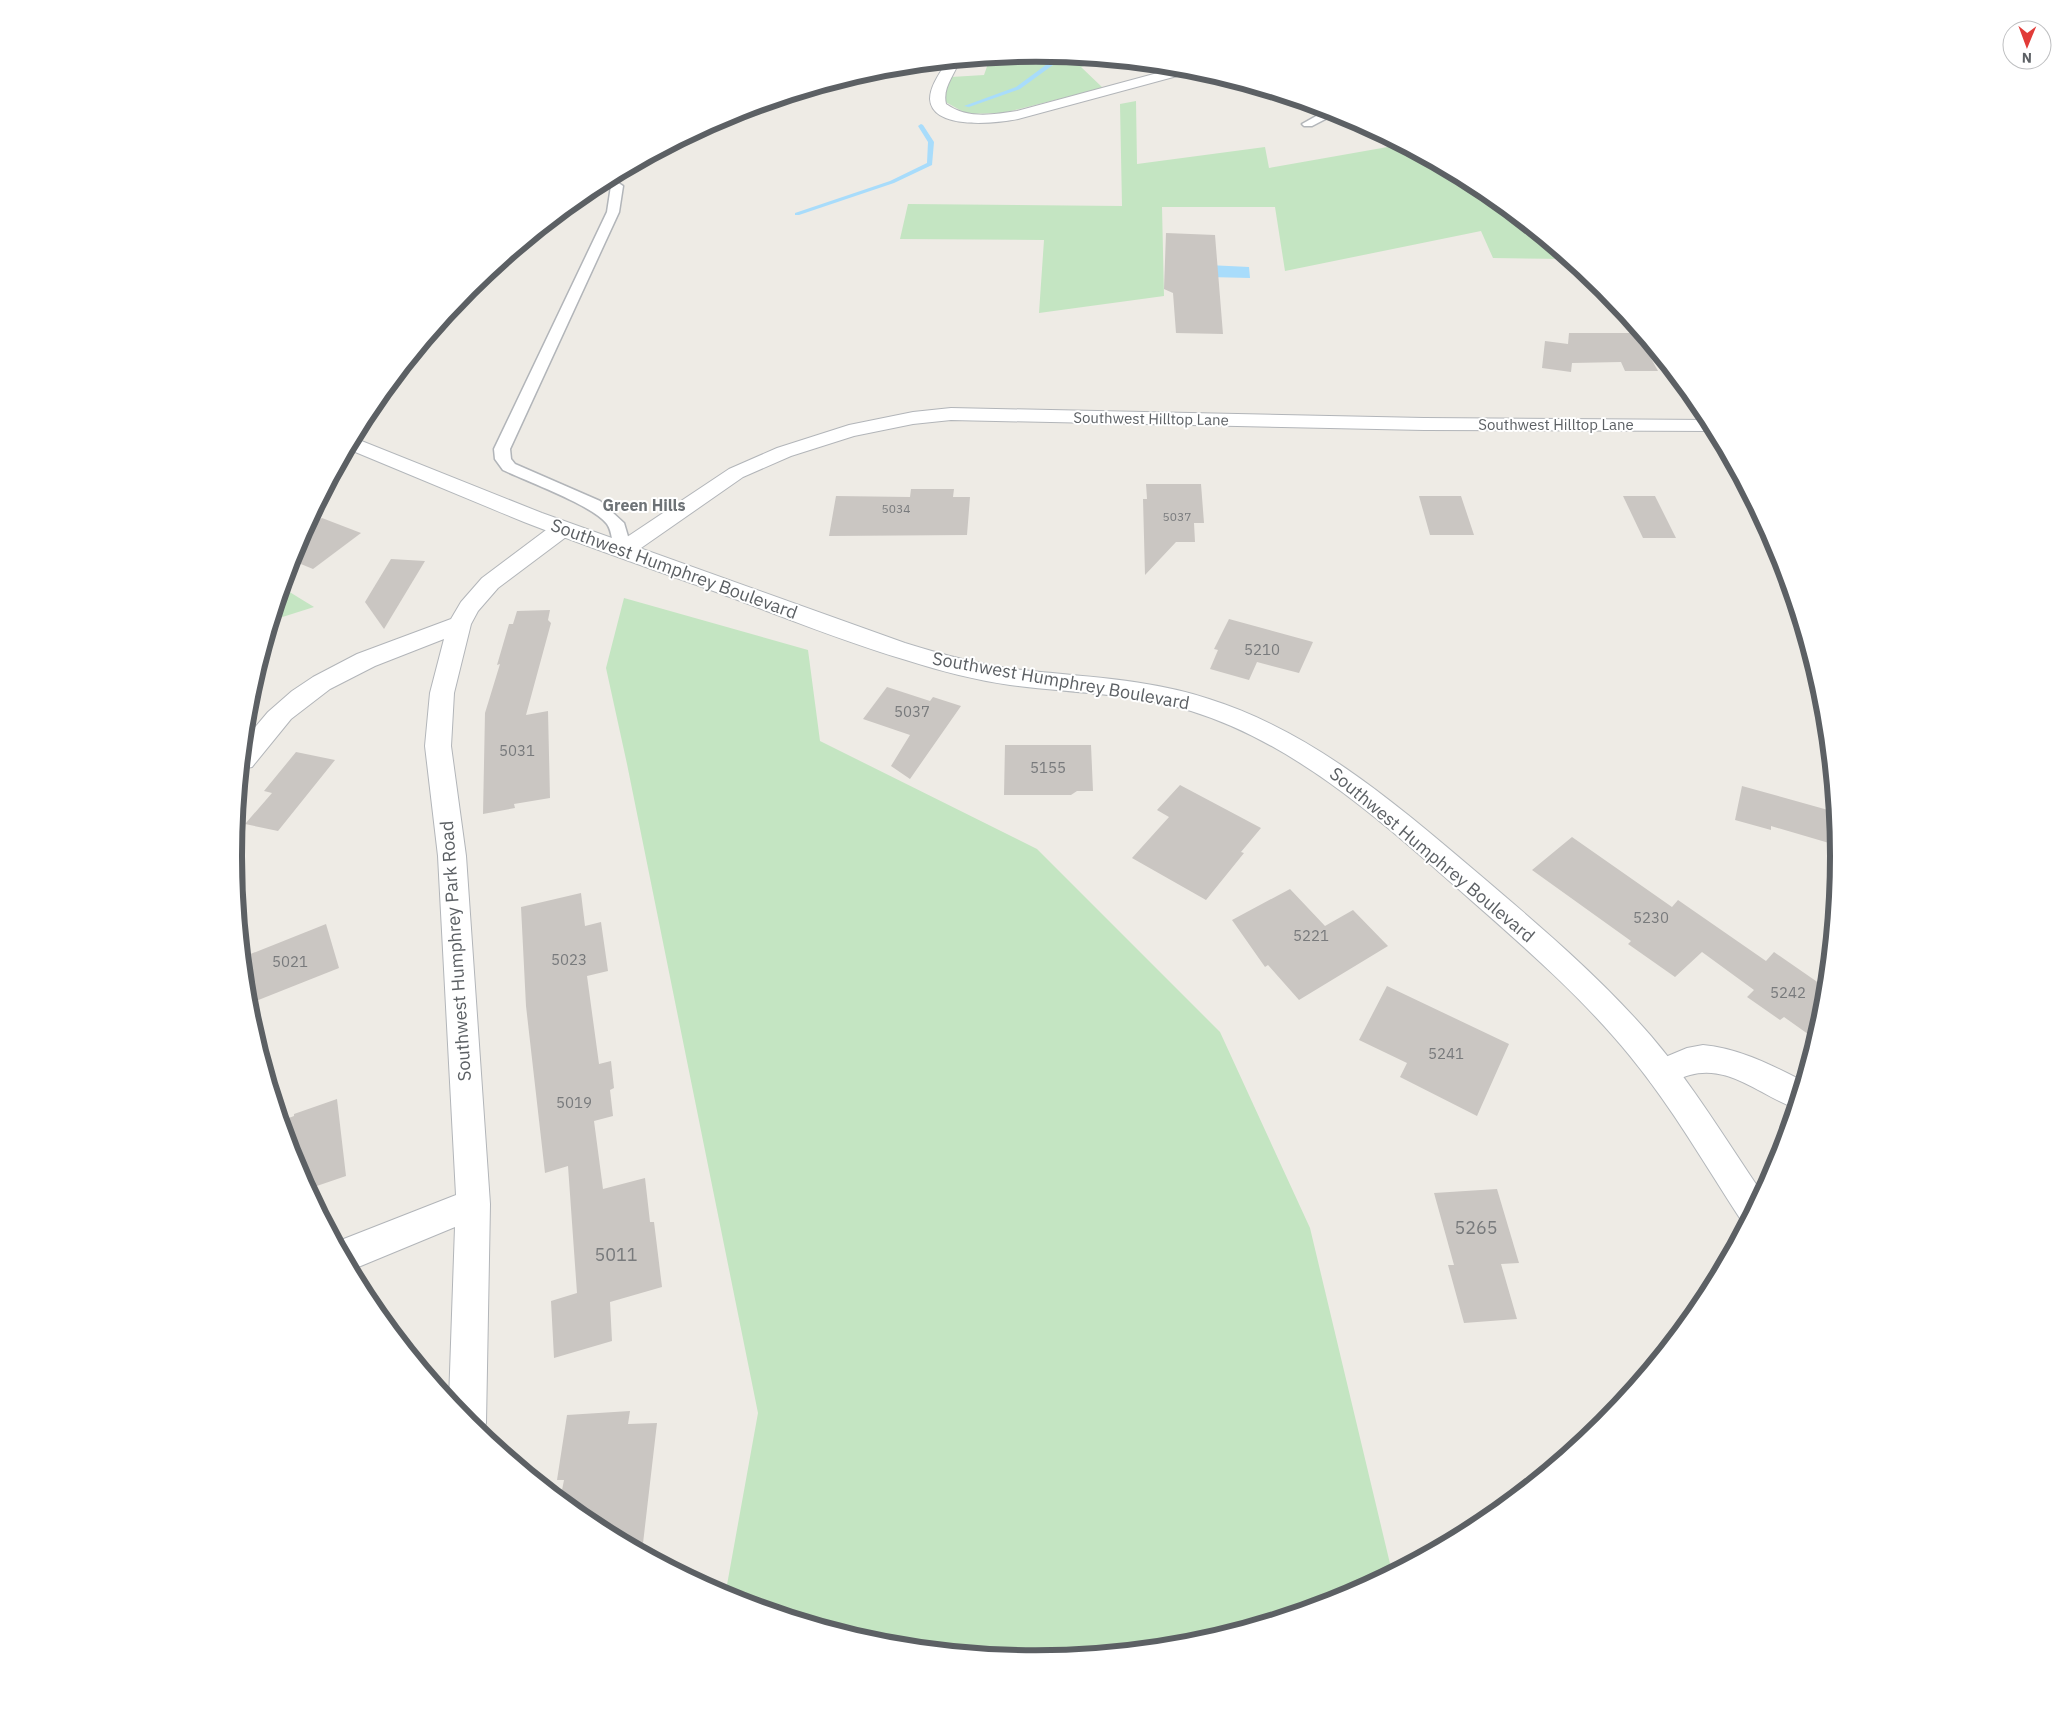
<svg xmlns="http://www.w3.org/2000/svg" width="2072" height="1713" viewBox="0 0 2072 1713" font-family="'IBM Plex Sans',sans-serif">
	<rect width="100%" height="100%" fill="#eeebe5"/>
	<g fill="#c4e5c2">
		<polygon points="1036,54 1103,60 1081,67 1103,88 1003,113 967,114 942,100 951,77 984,75 990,58"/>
		<polygon points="1136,101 1137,164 1265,147 1269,168 1399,145 1482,189 1567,259 1493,258 1481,231 1285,271 1275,207 1162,207 1164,296 1039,313 1044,240 900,239 908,204 1122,206 1120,104"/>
		<polygon points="283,588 314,607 273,620"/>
		<polygon points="624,598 808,650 820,741 1037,849 1220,1032 1310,1228 1392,1572 1343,1598 1192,1644 1036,1659 879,1644 725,1596 758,1413 627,764 606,668"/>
	</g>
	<polygon fill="#a8dcfb" points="1208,265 1249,267 1250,278 1209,277"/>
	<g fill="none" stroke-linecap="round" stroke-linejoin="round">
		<g fill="#a8dcfb" fill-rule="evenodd">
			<polygon points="1058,56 1064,57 1020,89 969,107 964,106 1016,87"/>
			<polygon points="921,124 923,125 934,142 932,165 894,183 799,215 795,215 795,213 890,181 927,163 928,142 918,126"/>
		</g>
	</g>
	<g fill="#cac6c2">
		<polygon points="1166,233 1215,235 1223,334 1176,333 1173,293 1164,289"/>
		<polygon points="1569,333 1637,333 1658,371 1625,371 1621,362 1572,363 1571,372 1542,368 1545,341 1568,344"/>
		<polygon points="1146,484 1201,484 1204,523 1194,523 1195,542 1176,542 1145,575 1143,499 1147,499"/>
		<polygon points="911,489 954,489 953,497 970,497 967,535 829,536 836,496 910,497"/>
		<polygon points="1419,496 1461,496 1474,535 1430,535"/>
		<polygon points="1623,496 1655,496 1676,538 1643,538"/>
		<polygon points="322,518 361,533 313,569 291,560 305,530"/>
		<polygon points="391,559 425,561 384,629 365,602"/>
		<polygon points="550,610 548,620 551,623 526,715 548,711 550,798 514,804 515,808 483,814 485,713 500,664 497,665 509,624 513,624 517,611"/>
		<polygon points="1229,619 1313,642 1299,673 1257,662 1249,680 1210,669 1218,650 1214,649"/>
		<polygon points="887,687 930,701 933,697 961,706 910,779 891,766 910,735 863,719"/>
		<polygon points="1005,745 1091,745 1093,791 1077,791 1071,795 1004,795"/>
		<polygon points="296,752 335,760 278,831 245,824 272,793 264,791"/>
		<polygon points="1180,785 1261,828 1241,852 1244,853 1206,900 1132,858 1169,817 1157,810"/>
		<polygon points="1742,786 1828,810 1829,843 1771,826 1771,830 1735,820"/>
		<polygon points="1572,837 1672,907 1678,900 1766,961 1774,952 1826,988 1823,1013 1815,1039 1784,1017 1780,1020 1747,997 1754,990 1702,952 1675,977 1628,944 1631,941 1532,870"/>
		<polygon points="1290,889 1325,926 1353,910 1388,946 1299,1000 1268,965 1265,967 1232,920"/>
		<polygon points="581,893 585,926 601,922 608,971 587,976 599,1064 611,1061 614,1088 610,1090 613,1116 594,1121 603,1189 645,1178 650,1222 654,1222 662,1287 610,1302 612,1341 554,1358 551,1301 577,1293 568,1166 545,1173 526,1006 521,907"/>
		<polygon points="326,924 339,968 248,1004 243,957"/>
		<polygon points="1387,986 1509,1044 1477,1116 1400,1077 1407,1063 1359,1040"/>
		<polygon points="337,1099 346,1176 308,1189 294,1163 281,1121 294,1116 294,1114"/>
		<polygon points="1497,1189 1519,1263 1501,1264 1517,1319 1464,1323 1448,1265 1454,1265 1434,1193"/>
		<polygon points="630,1411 628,1424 657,1423 642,1552 590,1524 560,1500 564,1480 557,1480 567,1415"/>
	</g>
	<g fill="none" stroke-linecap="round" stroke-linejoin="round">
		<defs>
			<g id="service">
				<polygon points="1327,110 1337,113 1312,126 1304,126 1302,124"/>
				<path d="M617,182l6,4 -4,26 -109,237 1,10 4,5 85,37 24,22 8,27 -3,4 -6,1 -6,-1c-6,-9 -4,-22 -10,-30 -15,-19 -79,-42 -104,-54l-8,-11 -1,-10 113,-237 4,-26z"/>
			</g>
			<g id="minor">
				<path d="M959,61c-4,14 -17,26 -13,43 21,15 46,11 71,7l159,-43 18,1 -2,3 -174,47c-20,4 -86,12 -88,-20 0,-13 10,-26 16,-36z"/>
				<polygon points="951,408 1424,418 1709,420 1715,431 1424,430 951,420 913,424 854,436 791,456 743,477 631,555 623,557 615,555 612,550 615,545 729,469 777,448 849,425 913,412"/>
				<polygon points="562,522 570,524 573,529 570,534 498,588 478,611 471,624 454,693 451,746 466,856 490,1204 486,1423 481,1434 468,1424 449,1401 455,1227 351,1270 336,1242 456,1195 438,856 425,746 430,693 444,639 375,666 330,689 291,719 252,767 242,769 245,739 268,712 292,691 313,677 357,654 451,619 461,602 482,578 554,524"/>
				<path d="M1703,1045c36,3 68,20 100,36l-8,27c-34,-12 -66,-44 -105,-33 -9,2 -19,8 -28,12l-11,-4 -5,-10 5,-10 36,-15z"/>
			</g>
			<path id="secondary" d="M354,438l188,75 363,130c35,11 72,21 109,26 65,8 132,9 195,30 105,33 188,106 271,176 60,51 120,102 171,161 42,49 75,104 111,157l-16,29 -5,-2c-36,-55 -69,-113 -111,-164 -49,-60 -108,-111 -166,-162 -82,-72 -167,-150 -273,-183 -58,-18 -121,-18 -181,-26 -35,-5 -70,-14 -104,-25 -64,-19 -125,-44 -187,-67 -65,-23 -131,-46 -195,-71 -59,-24 -117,-49 -176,-73z"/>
		</defs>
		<use href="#service" stroke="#b2b5b9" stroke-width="3"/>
		<use href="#minor" stroke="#b2b5b9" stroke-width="2"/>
		<use href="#secondary" stroke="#b3b7bb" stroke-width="2"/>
		<use href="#service" fill="#fff" fill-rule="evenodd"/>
		<use href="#minor" fill="#fff" fill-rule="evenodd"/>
		<use href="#secondary" fill="#fff" fill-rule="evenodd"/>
	</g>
	<g text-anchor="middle" stroke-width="4" stroke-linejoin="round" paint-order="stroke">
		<g font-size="12" fill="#787a7c">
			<text x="896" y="513">5034</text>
			<text x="1177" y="521">5037</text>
		</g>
		<g font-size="15" fill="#5c6064" stroke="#fff">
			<text transform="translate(1151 419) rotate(1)" y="5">Southwest Hilltop Lane</text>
			<text x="1556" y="430">Southwest Hilltop Lane</text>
		</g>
		<g font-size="15" fill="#787a7c">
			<text x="1262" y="655">5210</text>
			<text x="912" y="717">5037</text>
			<text x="517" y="756">5031</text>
			<text x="1048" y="773">5155</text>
			<text x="1651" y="923">5230</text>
			<text x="1311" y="941">5221</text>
			<text x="569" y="965">5023</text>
			<text x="290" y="967">5021</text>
			<text x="1788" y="998">5242</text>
			<text x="1446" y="1059">5241</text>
			<text x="574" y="1108">5019</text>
		</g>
		<g font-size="16" font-weight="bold" fill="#6d7276" stroke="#fff">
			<text x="644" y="511">Green Hills</text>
		</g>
		<g font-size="18" fill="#5c6064" stroke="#fff">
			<text transform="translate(674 569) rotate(20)" y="6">Southwest Humphrey Boulevard</text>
			<text transform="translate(1061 681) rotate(10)" y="6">Southwest Humphrey Boulevard</text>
			<text transform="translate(1432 855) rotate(40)" y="6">Southwest Humphrey Boulevard</text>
			<text transform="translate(456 951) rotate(-94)" y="6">Southwest Humphrey Park Road</text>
		</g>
		<g font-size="18" fill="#787a7c">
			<text x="1476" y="1234">5265</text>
			<text x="616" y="1261">5011</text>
		</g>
	</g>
	<path d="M0 0H2072V1713H0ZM242 856a794 794 0 1 1 1588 0a794 794 0 1 1-1588 0Z" fill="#fff" fill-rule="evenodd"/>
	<path fill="none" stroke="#5c6064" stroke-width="6" d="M242 856a794 794 0 1 1 1588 0a794 794 0 1 1-1588 0Z"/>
	<g transform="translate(2027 45) rotate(181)"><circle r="24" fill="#ffffff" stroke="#bebfc1"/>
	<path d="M0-4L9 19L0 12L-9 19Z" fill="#e13b38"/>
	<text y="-8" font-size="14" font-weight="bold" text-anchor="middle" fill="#5c6064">N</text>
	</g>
</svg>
